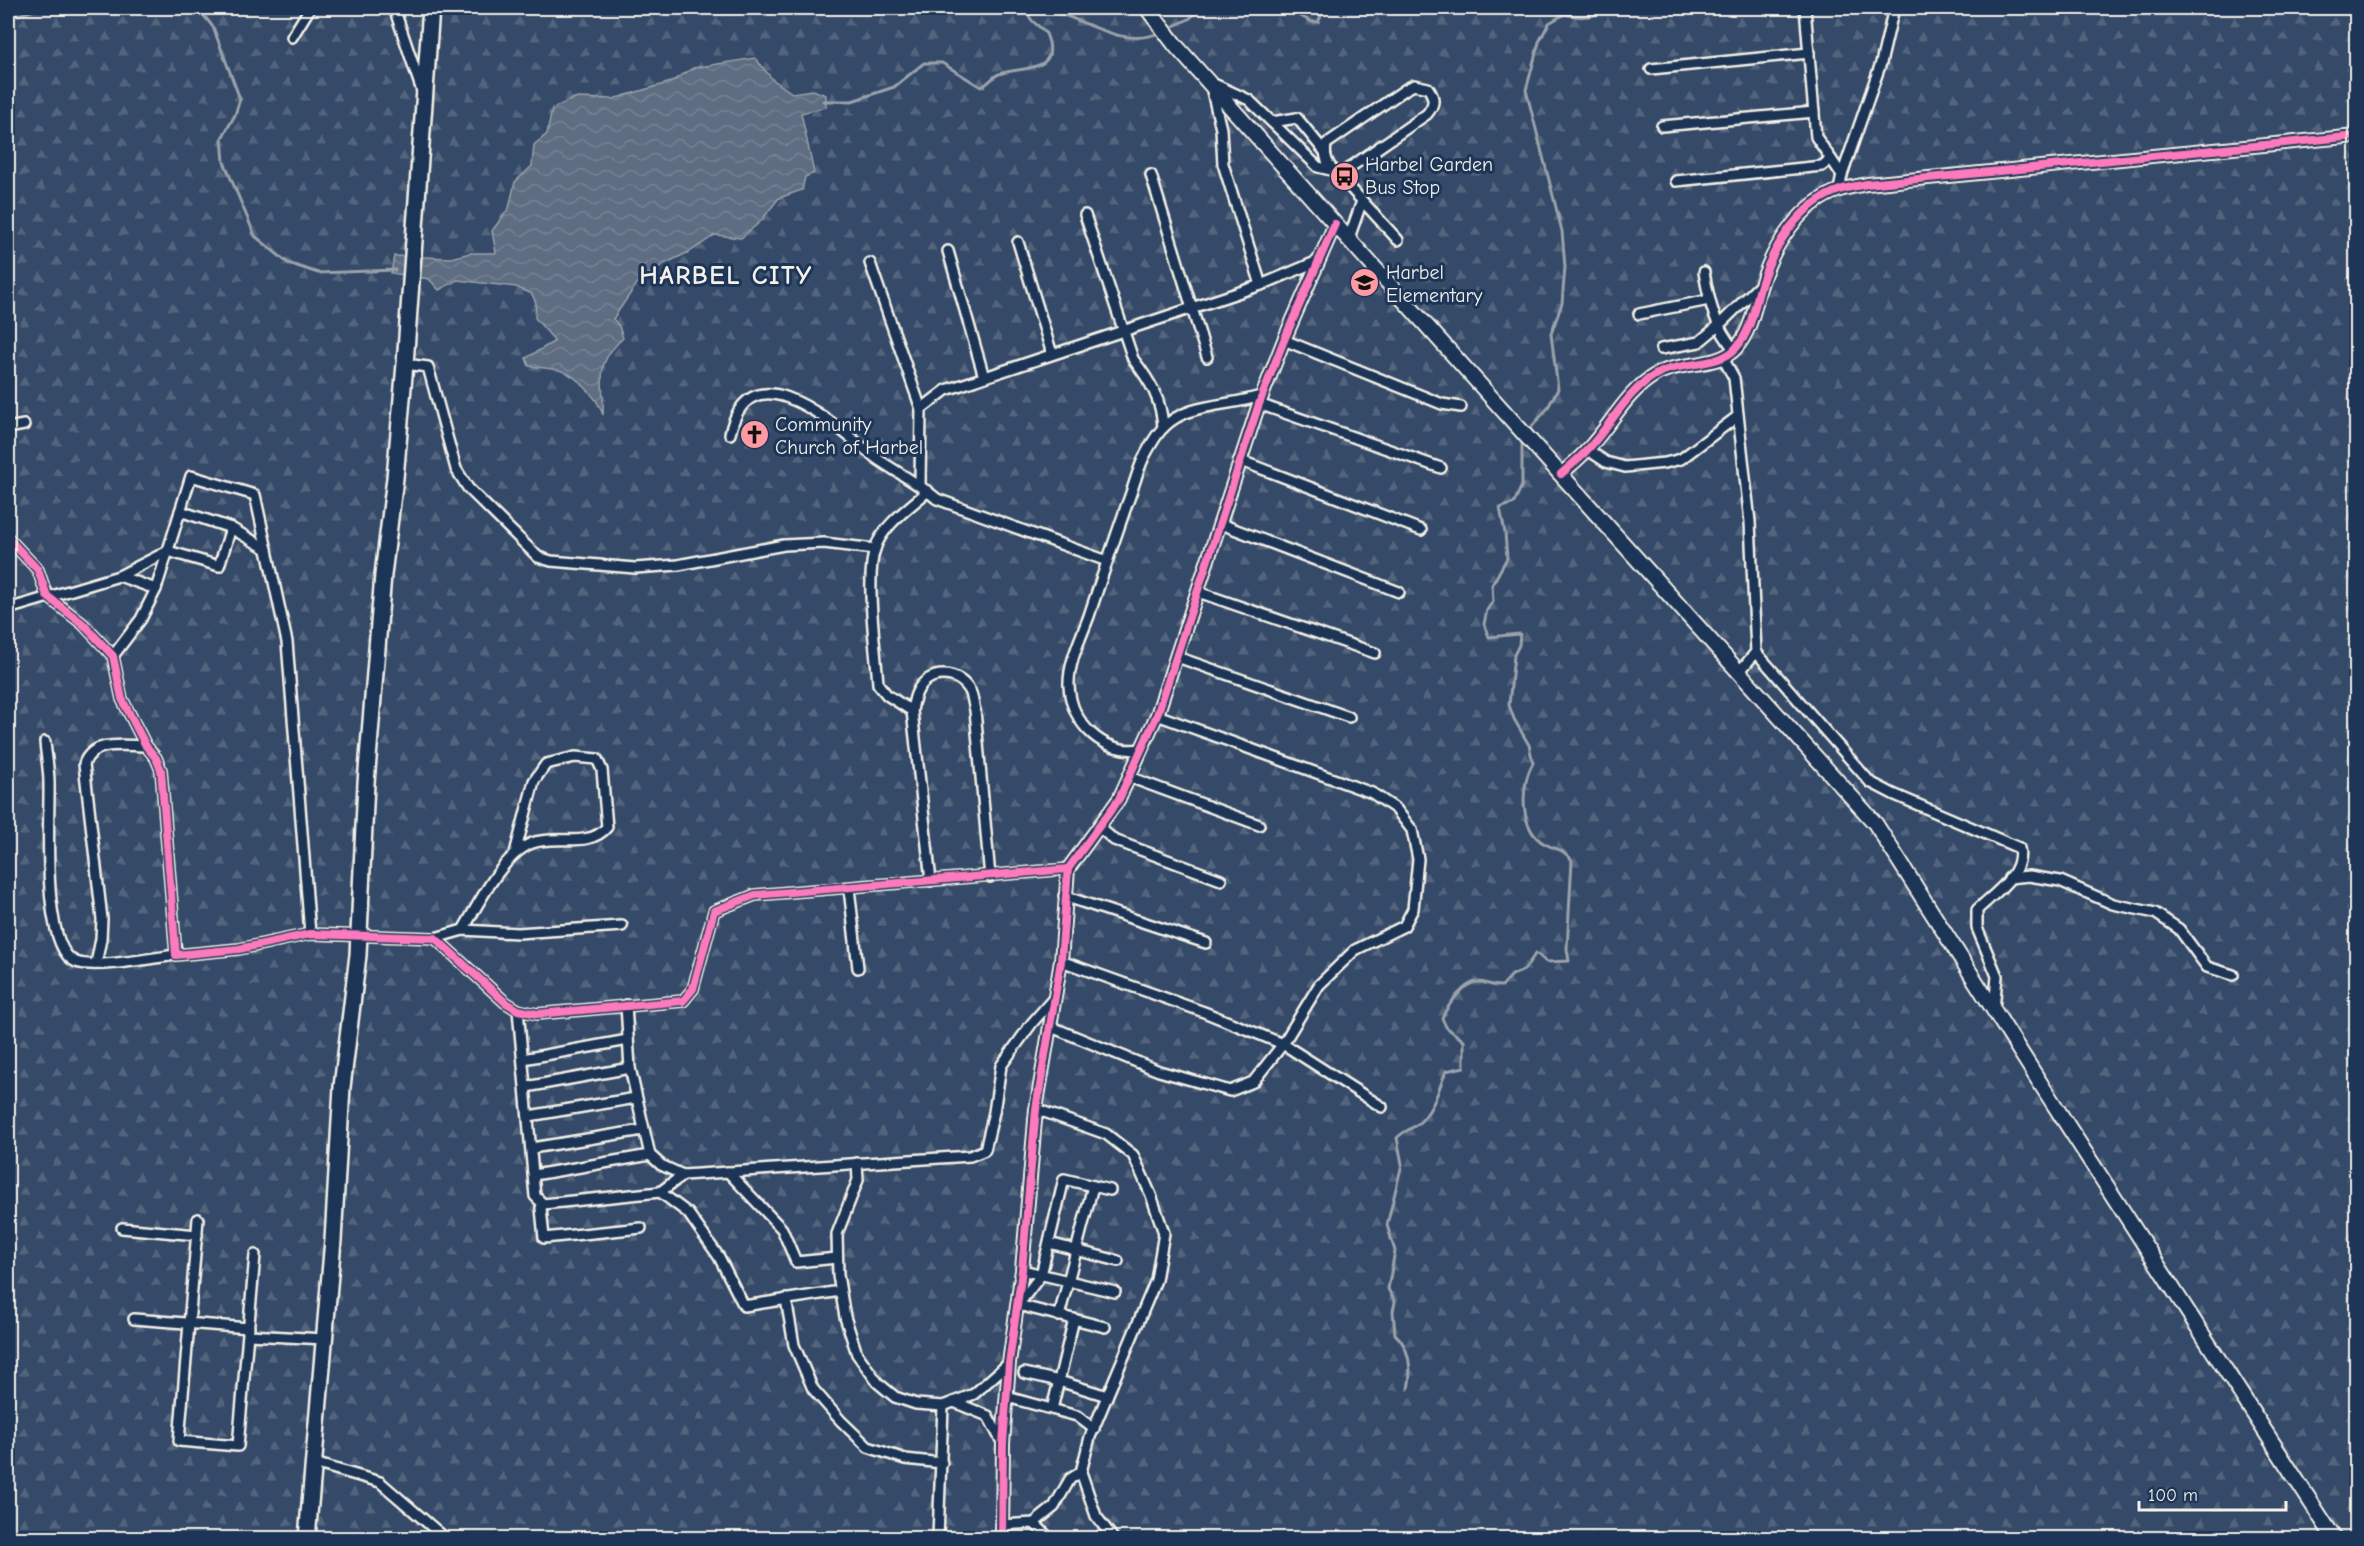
<svg xmlns="http://www.w3.org/2000/svg" width="2364" height="1546" viewBox="0 0 2364 1546" font-family="'Comic Neue',sans-serif">
	<defs>
		<pattern id="forest-firs" width="22" height="20" patternUnits="userSpaceOnUse" patternTransform="scale(1.5)"><rect width="22" height="20" fill="#354a67"/><path d="M5 1l3.5 6h-7zM16 11l3.5 6h-7z" fill="#53657d"/></pattern>
		<pattern id="water-waves" width="16" height="10" patternUnits="userSpaceOnUse" patternTransform="scale(1.5)"><rect width="16" height="10" fill="#5e6d82"/><path d="M0 5q4-4 8 0t8 0" fill="none" stroke="#768294"/></pattern>
	</defs>
	<rect width="100%" height="100%" fill="#1d3557"/>
	<filter id="ink" filterUnits="userSpaceOnUse"><feTurbulence type="fractalNoise" baseFrequency=".0167" numOctaves="2"/><feDisplacementMap in="SourceGraphic" scale="12" xChannelSelector="R" yChannelSelector="G"/><feConvolveMatrix kernelMatrix="1 2 1 2 8 2 1 2 1" color-interpolation-filters="sRGB"/></filter>
	<g filter="url(#ink)">
		<rect fill="url(#forest-firs)" stroke="#949ea8" stroke-width="1.5" x="8" y="8" width="2348" height="1530"/>
		<path fill="url(#water-waves)" stroke="#9aa2ab" stroke-width="1.5" d="M755,58l17,21 20,14 21,-3 13,5v12l-25,6 13,60 -9,4 -3,13 -23,8 -19,24 -19,16 -26,-3 -24,16 -27,13 -26,18 -25,37 6,7 4,12c-31,28 -18,41 -20,77 -4,-15 -25,-39 -41,-44 -10,-3 -22,-3 -33,-5l-3,-8 29,-17 -20,-23 1,-15 -4,-9 -16,-7 -59,-7 -18,10 -10,-11 -38,-6 3,-17 57,2 19,-5h26l-4,-22 17,-23 6,-26 17,-16 2,-21 13,-11 5,-25 22,-11 39,1 58,-17 22,-14z"/>
		<g fill="none" stroke-linecap="round" stroke-linejoin="round">
			<g stroke="#9aa2ab" stroke-width="3">
				<polyline points="169,8 201,12 213,27 240,99 235,115 222,138 224,162 255,236 288,263 318,273 395,270"/>
				<polyline points="1285,8 1312,22 1318,22 1322,14 1321,8"/>
				<path d="M1549,8c25,12 41,11 65,0"/>
				<polyline points="8,18 35,10 134,8"/>
				<polyline points="1167,29 1189,19 1201,8"/>
				<path d="M823,101h29l42,-14 30,-24h18l39,24c9,-4 12,-11 18,-13 21,-8 62,0 48,-38 -3,-9 -14,-11 -18,-20l2,-5c6,0 13,-1 19,0 36,8 73,39 111,21"/>
				<polyline points="1528,431 1547,409 1558,389 1551,334 1562,303 1565,267 1562,231 1526,90 1539,42 1549,23 1563,15"/>
				<path d="M1408,1389c4,-18 2,-42 -13,-55l-2,-23 2,-9 -7,-13 7,-38 -8,-26 15,-61 -5,-26c7,-8 16,-9 23,-16 14,-13 19,-34 26,-51l18,-4v-26l-18,-14 -4,-9c5,-11 23,-38 37,-36 8,0 13,5 23,4l10,-11 12,-5 12,-17 10,9 23,-1 -2,-12 5,-89c-12,-13 -13,-9 -27,-16 -26,-14 -25,-59 -12,-81l-4,-18 -15,-26 -5,-14 5,-50 5,-10 1,-11 -31,3 -5,-13 3,-14 6,-9 -1,-16 15,-27 -2,-25 -5,-25 14,-5 8,-18v-47"/>
			</g>
			<defs>
				<g id="minor">
					<polyline points="394,8 422,91"/>
					<polyline points="1805,8 1816,137 1842,175 1839,190"/>
					<polyline points="292,37 310,8"/>
					<polyline points="1651,69 1809,53"/>
					<polyline points="1212,83 1249,100 1318,167 1335,171 1398,240"/>
					<polyline points="1211,87 1221,129 1223,164 1261,285"/>
					<polyline points="1272,122 1297,118 1325,152"/>
					<polyline points="1662,126 1814,112"/>
					<path d="M1335,171c-9,-7 -11,-16 -9,-27l80,-55 8,-4 14,3c7,10 7,16 -1,26l-88,61"/>
					<polyline points="1151,175 1207,357"/>
					<polyline points="1842,175 1881,63 1894,8"/>
					<polyline points="1676,181 1822,166 1831,159"/>
					<path d="M1085,215l48,144c17,22 29,41 30,69"/>
					<polyline points="1349,238 1362,201"/>
					<polyline points="1018,242 1052,354"/>
					<polyline points="948,251 984,377"/>
					<polyline points="870,263 921,409 920,485"/>
					<path d="M1704,272c5,29 11,56 31,78"/>
					<polyline points="1639,314 1709,300"/>
					<polyline points="1284,340 1442,404 1461,407"/>
					<polyline points="1661,349 1699,342 1718,326 1762,283"/>
					<polyline points="1723,358 1734,378 1750,522 1756,652 1740,671"/>
					<polyline points="405,364 428,367 456,469 468,488 538,557 551,561 635,568 678,565 784,545 824,543 875,549"/>
					<polyline points="1259,404 1441,468"/>
					<polyline points="921,409 946,390 1261,285 1318,261"/>
					<polyline points="8,428 24,425"/>
					<path d="M730,434c20,-90 109,-5 146,24 20,14 42,25 61,41l170,62"/>
					<polyline points="1588,450 1606,462 1625,467 1665,463 1681,459 1738,416"/>
					<polyline points="1239,460 1421,530"/>
					<polyline points="180,511 231,528 267,549"/>
					<polyline points="1221,524 1399,592"/>
					<polyline points="8,538 38,570 47,596 83,624 113,656 122,699 146,746 156,758 161,770 176,955 239,949 310,934 435,938 505,1002 518,1010 537,1014 683,1001 693,989 714,911 755,895 1068,869"/>
					<polyline points="119,576 168,551 219,566 231,528"/>
					<polyline points="1198,592 1375,653"/>
					<polyline points="8,609 119,576 156,589"/>
					<path d="M1756,652l114,130 23,12 126,54c6,26 -26,46 -42,62v18l20,48 -3,34"/>
					<polyline points="113,656 141,619 156,589 191,476 255,495 287,642 310,934"/>
					<polyline points="1177,657 1349,717"/>
					<path d="M912,711l-25,-16 -9,-11c-2,-32 -13,-107 -3,-135 7,-23 35,-42 53,-58"/>
					<path d="M45,742c1,13 4,27 4,41 1,33 -9,165 27,179 20,7 77,-4 100,-7"/>
					<path d="M1142,749c-38,6 -71,-25 -73,-63 -1,-23 12,-48 20,-70 12,-37 25,-74 38,-112 6,-15 10,-32 17,-47 5,-9 12,-23 20,-30 24,-25 68,-20 99,-32"/>
					<polyline points="1129,777 1259,825"/>
					<polyline points="1099,827 1114,840 1221,880"/>
					<polyline points="2009,878 2029,876 2060,881 2113,904 2155,913 2179,929 2207,967 2233,975"/>
					<path d="M931,881l-19,-170c1,-6 2,-13 5,-19 11,-23 41,-22 53,-1 3,6 3,13 5,19l15,167"/>
					<polyline points="849,888 858,968"/>
					<polyline points="1064,896 1206,943"/>
					<path d="M463,930c16,-27 39,-75 69,-87 24,-9 57,6 75,-16l-5,-57 -5,-11 -22,-2 -29,7 -12,17 -19,72"/>
					<polyline points="435,938 463,930 518,933 622,926"/>
					<polyline points="1061,961 1204,1012 1283,1044 1382,1107"/>
					<path d="M96,964l5,-25 1,-20 -18,-155c9,-25 40,-18 62,-18"/>
					<polyline points="626,1005 630,1068 650,1155 661,1165 683,1175 970,1156 985,1150 994,1112 1001,1066 1032,1023 1054,998"/>
					<polyline points="518,1010 535,1196 543,1204 660,1192 683,1175"/>
					<polyline points="1049,1026 1159,1071 1230,1091 1253,1082 1283,1044 1319,985 1355,950 1404,926 1413,909 1418,859 1412,830 1396,809 1372,793 1157,715"/>
					<polyline points="523,1059 628,1040"/>
					<polyline points="526,1087 630,1068"/>
					<polyline points="1036,1109 1106,1134 1133,1155 1151,1195 1164,1233 1156,1280 1090,1437 1081,1472 1096,1516 1113,1538"/>
					<polyline points="529,1116 636,1098"/>
					<polyline points="532,1148 643,1130"/>
					<polyline points="857,1163 858,1180 837,1234 838,1275 845,1317 857,1354 878,1383 895,1397 916,1404 943,1406 974,1394 1009,1363"/>
					<polyline points="728,1172 782,1229 796,1262 837,1258"/>
					<polyline points="534,1175 650,1155"/>
					<polyline points="660,1192 688,1213 719,1257 744,1306 840,1291"/>
					<polyline points="543,1204 541,1208 544,1238 641,1228"/>
					<polyline points="198,1219 179,1441 238,1446 255,1255"/>
					<polyline points="122,1228 197,1235"/>
					<polyline points="1049,1243 1118,1261"/>
					<polyline points="1022,1270 1115,1292"/>
					<polyline points="786,1299 794,1345 813,1389 841,1421 868,1447 905,1459 942,1463"/>
					<polyline points="1059,1316 1093,1186"/>
					<polyline points="134,1319 249,1328"/>
					<polyline points="1105,1327 1018,1305 1041,1275 1064,1179 1110,1190"/>
					<polyline points="249,1335 325,1339"/>
					<polyline points="1024,1373 1059,1381 1107,1396"/>
					<polyline points="1007,1397 1077,1416 1094,1429"/>
					<polyline points="954,1402 988,1416 1003,1444"/>
					<polyline points="1052,1409 1074,1319"/>
					<polyline points="314,1463 380,1482 445,1538"/>
					<polyline points="1034,1523 1049,1538"/>
					<polyline points="1002,1525 1034,1523 1054,1507 1070,1479 1081,1472"/>
					<polyline points="938,1538 943,1406"/>
				</g>
				<g id="tertiary">
					<path d="M1561,474c9,-8 19,-16 27,-25 23,-24 38,-57 67,-74 23,-14 64,-7 81,-27 16,-18 18,-41 25,-63 12,-39 39,-82 79,-95 9,-3 18,-4 27,-6l489,-48"/>
					<polyline points="1002,1538 1003,1444 1009,1363 1022,1270 1036,1109 1061,961 1068,869 1119,799 1157,715 1259,404 1284,340 1335,224"/>
				</g>
				<polyline id="secondary" points="1147,8 1176,46 1335,224 1875,823 2044,1089 2334,1538"/>
				<polyline id="primary" points="307,1538 333,1240 342,1087 358,955 366,783 383,575 395,478 405,364 431,8"/>
			</defs>
			<use href="#minor" stroke="#f4f1e8" stroke-width="14"/>
			<use href="#tertiary" stroke="#f4f1e8" stroke-width="16"/>
			<use href="#secondary" stroke="#f4f1e8" stroke-width="18"/>
			<use href="#primary" stroke="#f4f1e8" stroke-width="20"/>
			<use href="#minor" stroke="#1d3557" stroke-width="9"/>
			<use href="#tertiary" stroke="#1d3557" stroke-width="12"/>
			<use href="#secondary" stroke="#1d3557" stroke-width="14"/>
			<use href="#primary" stroke="#1d3557" stroke-width="15"/>
			<defs>
				<g id="cycleway">
					<path d="M1561,474c9,-8 19,-16 27,-25 23,-24 38,-57 67,-74 23,-14 64,-7 81,-27 16,-18 18,-41 25,-63 12,-39 39,-82 79,-95 9,-3 18,-4 27,-6l489,-48"/>
					<polyline points="8,538 38,570 47,596 83,624 113,656 122,699 146,746 156,758 161,770 176,955 239,949 310,934 435,938 505,1002 518,1010 537,1014 683,1001 693,989 714,911 755,895 1068,869"/>
					<polyline points="1002,1538 1003,1444 1009,1363 1022,1270 1036,1109 1061,961 1068,869 1119,799 1157,715 1259,404 1284,340 1335,224"/>
				</g>
			</defs>
			<use href="#cycleway" stroke="#1d3557" stroke-width="11"/>
			<use href="#cycleway" stroke="#fd7abc" stroke-width="8"/>
		</g>
	</g>
	<defs>
		<symbol id="bus-disc" viewBox="-11 -11 22 22"><circle r="9.5" fill="#ff9aa2" stroke="#1d3557"/><path d="M-5-6H5V4H4V6H2V4H-2V6H-4V4H-5ZM-3.5-4V0h7V-4ZM-3.5 1.2v1.5H-2V1.2ZM2 1.2v1.5H3.5V1.2Z" fill="#111"/></symbol>
		<symbol id="school-disc" viewBox="-11 -11 22 22"><circle r="9.5" fill="#ff9aa2" stroke="#1d3557"/><path d="M0-5L7-2L0 1L-7-2ZM-4 1L0 2.5L4 1V4Q0 6-4 4Z" fill="#111"/></symbol>
		<symbol id="church-disc" viewBox="-11 -11 22 22"><circle r="9.5" fill="#ff9aa2" stroke="#1d3557"/><path d="M-1.2-6h2.4v3.5h3.3v2.4h-3.3V6h-2.4V-.1h-3.3v-2.4h3.3Z" fill="#111"/></symbol>
	</defs>
	<g fill-rule="evenodd">
		<use href="#bus-disc" x="1328" y="160" width="33" height="33"/>
		<use href="#school-disc" x="1348" y="266" width="33" height="33"/>
		<use href="#church-disc" x="738" y="418" width="33" height="33"/>
	</g>
	<g text-anchor="middle" stroke-width="6" stroke-linejoin="round" paint-order="stroke">
		<g font-size="20" fill="#f4f1e8" stroke="#1d3557" text-anchor="start">
			<text x="1365" y="171">Harbel Garden<tspan x="1365" dy="23">Bus Stop</tspan></text>
			<text x="1386" y="279">Harbel<tspan x="1386" dy="23">Elementary</tspan></text>
			<text x="775" y="431">Community<tspan x="775" dy="23">Church of Harbel</tspan></text>
		</g>
		<g font-size="26" font-weight="bold" letter-spacing="1.5" fill="#f4f1e8" stroke="#1d3557">
			<text x="726" y="284">HARBEL CITY</text>
		</g>
	</g>
	<rect width="2364" height="1546" fill="none" stroke="#1d3557" stroke-width="30"/>
	<rect x="15" y="15" width="2334" height="1516" fill="none" stroke="#f4f1e8" stroke-width="2" filter="url(#ink)"/>
	<path d="M2139 1501v9h147v-9" fill="none" stroke="#f4f1e8" stroke-width="3"/>
	<text x="2148" y="1501" font-size="18" fill="#f4f1e8" stroke="#1d3557" stroke-width="4.5" paint-order="stroke">100 m</text>
</svg>
